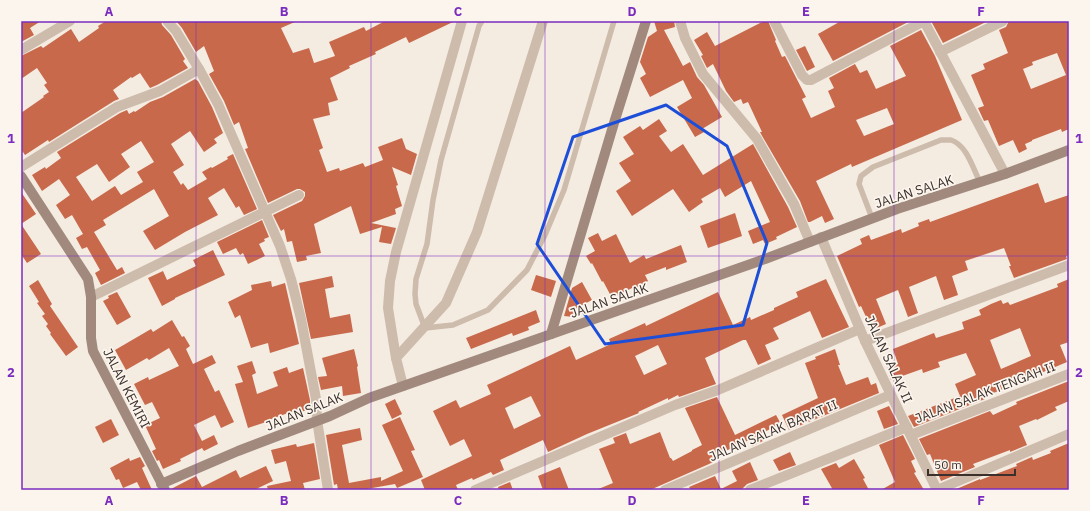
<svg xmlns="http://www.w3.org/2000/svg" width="1090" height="511" viewBox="0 0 1090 511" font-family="'IBM Plex Sans',sans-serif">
	<rect width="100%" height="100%" fill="#f4ebe1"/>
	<g fill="#c8694b" fill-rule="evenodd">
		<polygon points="21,21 41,21 30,28 34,35 21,42"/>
		<polygon points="106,21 161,21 162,25 171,35 185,59 183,61 188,68 157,85 150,88 140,73 132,78 131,77 113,90 119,99 114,101 49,142 48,140 25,155 21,149 21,113 44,97 43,96 49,92 44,85 47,83 37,68 21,79 21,56 41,46 43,48 71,29 79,42 99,28 98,26"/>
		<polygon points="176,21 297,21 281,28 293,53 309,48 314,63 335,56 329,42 364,27 366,31 385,21 455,21 409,43 406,37 375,52 376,54 349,66 350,68 330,78 338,100 328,103 330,115 313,119 323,148 319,150 327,172 339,168 340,171 363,163 365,167 383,160 378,147 402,138 406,149 417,154 411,175 392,167 398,185 396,186 402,206 395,209 396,214 371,223 396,228 391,244 379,242 382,227 360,234 351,206 314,224 321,253 306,256 307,260 297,262 292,241 287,242 284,229 281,231 273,215 302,201 305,196 305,192 300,189 297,189 268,203 245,149 248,148 239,122 234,125 224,101 209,74 214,71 204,46 196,52 182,28"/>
		<polygon points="654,21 674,21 675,27 664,30 683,66 690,62 697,77 704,85 722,117 702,129 704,132 695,137 677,107 692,98 683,80 650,97 640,78 646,74 640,62 648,37 657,31"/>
		<path d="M764,21h4l8,19 -1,1 7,16 3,-1 21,41 -4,2 9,19 24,-11 -7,-16 6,-3 -5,-10 26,-14 5,9 7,-3 9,19 30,-13 -16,-30 31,-16 14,26 27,64 -110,47 -1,-3 -35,17 18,38 -9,4 -3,-7 -12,6h-2l-8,-21 -39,-67 -1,-2h2l-14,-30 -5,2 -2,-5 -7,3 -8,-11 -13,-27 -6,4 -6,-12 2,-1 -9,-15 13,-8 8,14zM887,108l7,16 -30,12 -8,-16z"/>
		<polygon points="841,21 910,21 833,61 818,34"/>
		<polygon points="931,21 988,21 943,43"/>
		<path d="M1009,21h60v108l-7,3 -1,-3 -29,11v1l-7,3 2,5 -8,4 -6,-13 -14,6 -11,-26 -4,1 -6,-13 6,-2 -13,-31 14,-6 -2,-5 25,-11 -9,-23 7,-3zM1057,53l9,22 -35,14 -8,-20 10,-4 -1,-3z"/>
		<polygon points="805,46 815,67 807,71 796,50"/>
		<path d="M195,79l3,2 14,26 11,26 -9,6 3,4 -13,9 -14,-21 -19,13 13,21 -11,7 8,13 2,-2 5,7 19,-11 -5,-7 9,-5 1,1 16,-9 -1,-2 6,-3 24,55 -13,6 -5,-9 -3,2 -12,-20 -16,10 10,17 -33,17 -30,18 -12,-19 26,-15 -15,-27 -51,31 3,5 -12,7 23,38 5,-3 3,6 -24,12 -6,-12 5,-3 -13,-23 -5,2 -6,-11 7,-4 -11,-19 -7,4 -9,-14 14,-10 -11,-16 -17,12 -10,-16 13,-8 1,2 15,-11 -4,-6 63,-39 7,-3 2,4 5,-3 1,1 15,-10 13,-5zM141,141l13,21 -17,10 6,10 -22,13 -6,-9 -23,15 -16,-24 21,-13 12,18 21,-15 -9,-13z"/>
		<polygon points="659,119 667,131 659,136 671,152 683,144 703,175 753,144 788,207 797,227 776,237 777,239 765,244 763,240 753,244 748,231 770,222 751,181 725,197 720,188 701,199 703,202 689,212 673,189 632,216 616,191 631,181 619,163 634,154 623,137 640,126 643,130"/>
		<polygon points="1038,183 1045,203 1069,195 1069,255 1066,256 1067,259 1014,278 1009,266 1011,266 1004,248 965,261 968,270 952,276 958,295 944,300 936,276 909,287 918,313 908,317 898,290 876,299 886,324 872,330 861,306 859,307 837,256 862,244 860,239 869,235 871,240 901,229 902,233 919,226 918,223 929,219 930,222"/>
		<polygon points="21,192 36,214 21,224 41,254 27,263 21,254"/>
		<polygon points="735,213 742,236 708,248 700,226"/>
		<polygon points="262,220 269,237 264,239 265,241 259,244 265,256 248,264 243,253 240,255 236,248 223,254 217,242"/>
		<polygon points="598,233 602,241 616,234 630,263 644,255 646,259 681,245 687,262 666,270 666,267 645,275 648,281 635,289 634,287 612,298 603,281 602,282 592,263 591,264 586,256 595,251 588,238"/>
		<polygon points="213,250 225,275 175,298 175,299 162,306 148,278 163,271 167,280 196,266 193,260"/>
		<polygon points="536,275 556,281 551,297 531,290"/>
		<polygon points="332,276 334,287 325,289 330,318 350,314 353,332 311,339 299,283"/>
		<path d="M826,279l23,48 -27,11 -12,-27 -37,17 6,11 -14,6 6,14 -13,6 -12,-25h-3l-38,18 11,26 -37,13 -1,-2 -10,5v-2l-30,14 1,1 -52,21 -39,18 -5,-12 -43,20 4,10 -11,5 -2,-3 -18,8 -1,-2 -16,7 2,5h-33l-4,-10 51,-24 -8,-17 -14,7 -17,-35 23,-11 4,8 31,-14 -4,-9 83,-39 6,14 35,-16 -2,-5 36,-16 1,3 72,-34 15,33 17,-8 1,3 23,-10v-2l24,-11 -2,-5zM658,345l9,19 -23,11 -9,-19zM531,396l10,20 -27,13 -9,-21z"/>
		<path d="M1069,279v63l-9,3 7,17 -83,35 1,2 -71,28 -6,-11 52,-20 -5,-12 21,-9 -10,-22 -28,9 2,5 -17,6 -1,-4 -31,11 -4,-12 11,-4 -5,-15 41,-16 2,5 28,-9 -2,-7 19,-7 -2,-5 12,-6 10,-4 2,4 5,-2 2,3 48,-18 -1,-3zM1020,328l11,28 -30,13 -11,-29z"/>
		<polygon points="38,280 52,304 50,306 78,347 66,356 50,334 51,333 46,326 48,324 42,316 45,314 37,303 39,302 29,286"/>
		<polygon points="271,281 272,287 285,283 299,344 270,353 268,343 251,348 240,315 235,318 228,302 252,290 251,285"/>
		<polygon points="582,282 592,300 575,309 574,317 564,316 572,288"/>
		<polygon points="117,292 131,317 117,325 103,301 109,298 108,296"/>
		<polygon points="536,310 540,322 528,327 529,330 513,336 512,333 471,349 466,338"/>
		<polygon points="172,320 182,337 184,336 190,346 186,349 193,364 212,355 216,363 204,369 215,392 219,390 234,422 221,428 215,415 194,425 202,441 214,435 218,444 204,451 202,448 180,459 181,461 163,469 159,460 157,461 152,451 156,449 145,425 160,418 152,402 145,405 134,384 148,377 149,380 179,366 169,348 149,360 147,358 126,370 115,350 151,329 153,332"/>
		<polygon points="354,349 358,366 357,367 361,393 343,396 342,386 321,390 318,377 327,376 322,358"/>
		<polygon points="835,349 840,365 838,365 846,385 868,377 871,385 876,383 879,393 789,430 782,415 818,398 805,363 816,359 815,357"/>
		<polygon points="252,361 256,373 252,375 257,394 278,386 273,372 287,367 289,373 303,368 310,400 310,409 301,412 299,409 266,421 266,422 248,428 235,384 243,382 237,366"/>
		<polygon points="1069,381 1069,401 1055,407 1057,410 1037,420 1036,419 1019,426 1027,445 1010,452 1010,450 973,464 975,467 941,481 930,454 927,455 919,439 990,411 993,415 1017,404 1016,402"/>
		<polygon points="717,397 735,435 776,415 781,424 760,434 763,441 752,446 749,440 717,455 719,459 709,464 650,490 596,490 613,483 599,449 615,443 613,438 626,433 630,444 660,432 670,458 671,458 673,461 692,451 692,450 702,445 685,408"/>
		<polygon points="395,399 402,414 392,419 385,404"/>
		<polygon points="889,406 898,424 884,429 877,411"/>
		<polygon points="400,417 415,450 411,451 423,477 397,488 395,484 361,490 338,490 337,484 334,485 326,435 360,428 362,440 342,445 349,483 381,477 381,481 403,471 382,425"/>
		<polygon points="111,419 119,435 103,443 95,427"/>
		<polygon points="903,435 915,459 911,461 916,472 914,473 924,490 881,490 895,482 879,445"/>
		<polygon points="314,443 320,479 303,483 305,490 268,490 267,486 291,481 286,461 275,464 271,450 296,444 297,447"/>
		<polygon points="1069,443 1069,490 954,490 980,479 980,480 1017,466 1016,464 1032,457 1033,460 1051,453 1050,451"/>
		<polygon points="790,452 796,465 779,471 773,460"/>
		<polygon points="140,457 145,466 142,468 152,490 141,490 137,482 123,488 119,479 116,480 110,468 129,458 130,461"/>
		<polygon points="854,459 865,478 863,479 869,490 833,490 821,469 836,463 839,468"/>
		<polygon points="750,462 758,480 747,484 741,490 691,490 689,487 715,476 721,489 737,481 732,471"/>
		<polygon points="266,466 273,481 254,490 171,490 171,489 196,476 202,487 236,470 240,478"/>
		<polygon points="560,467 569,490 543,490 538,476"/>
		<polygon points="510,482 513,490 499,490 498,487"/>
	</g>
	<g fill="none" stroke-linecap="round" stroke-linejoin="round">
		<g stroke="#cdbbac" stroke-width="5.5">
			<polyline points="482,21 479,26 441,160 433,200 427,244 416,279 415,294 416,304 425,328 453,325 488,310 527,270 545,235 564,190 614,21"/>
			<path d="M872,218l-13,-34 2,-8 12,-9 68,-27c3,0 7,0 10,0 16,5 22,29 29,42"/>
		</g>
		<g stroke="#cdbbac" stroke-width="10">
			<polyline points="167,21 176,31 199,69 218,104 280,246 291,279 301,319 316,399 317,420 328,490"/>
			<polyline points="680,21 685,38 703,74 757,139 794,204 810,242"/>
			<polyline points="774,21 802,75 807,80 811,80 924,21"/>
			<polyline points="924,21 1005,174"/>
			<polyline points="21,50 70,21"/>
			<polyline points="940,52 1003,21"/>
			<polyline points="21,167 117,107 160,91 199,69"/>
			<polyline points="821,237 865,341 937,490"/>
			<polyline points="91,297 299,195"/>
			<polyline points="865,341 1069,265"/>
			<polyline points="396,358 446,303 477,232 543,21"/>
			<polyline points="403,386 396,358 388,308 390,281 396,252 462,21"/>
			<polyline points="911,435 1069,374"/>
			<polyline points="475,490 675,405 718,390 860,329"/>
			<polyline points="665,490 890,395"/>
			<polyline points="750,490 907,427"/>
			<polyline points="937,490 1069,434"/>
		</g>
		<g stroke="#a18a7d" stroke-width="10">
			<polyline points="21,176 88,279 91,297 91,338 93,351 165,490"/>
			<polyline points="551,334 614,123 646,21"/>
			<polyline points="161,484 238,451 330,416 369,398 765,259 897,209 1005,174 1069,150"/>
		</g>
	</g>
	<path fill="none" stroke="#1d4ed8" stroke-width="3" stroke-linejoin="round" d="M666,105l61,41 40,97 -24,82 -138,19 -68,-100 36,-107z"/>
	<path fill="none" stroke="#7b2cbf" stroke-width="1" stroke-opacity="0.55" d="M196,21v469M371,21v469M545,21v469M719,21v469M894,21v469M21,256h1048"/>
	<g text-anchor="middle" stroke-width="3.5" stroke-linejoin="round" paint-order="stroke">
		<g font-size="13" fill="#3b302b" stroke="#fbf5ee">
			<text transform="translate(914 191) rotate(-18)" y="5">JALAN SALAK</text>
			<text transform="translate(609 300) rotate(-19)" y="5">JALAN SALAK</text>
			<text transform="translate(889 359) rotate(65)" y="5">JALAN SALAK II</text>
			<text transform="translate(127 388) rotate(63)" y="5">JALAN KEMIRI</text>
			<text transform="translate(985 392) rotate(-21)" y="5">JALAN SALAK TENGAH II</text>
			<text transform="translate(304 411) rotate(-22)" y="5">JALAN SALAK</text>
			<text transform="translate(773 430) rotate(-23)" y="5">JALAN SALAK BARAT II</text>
		</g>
	</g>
	<rect width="1090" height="511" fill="none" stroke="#fbf5ee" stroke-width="44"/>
	<path d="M928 469v6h87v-6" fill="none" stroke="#3b302b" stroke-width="2"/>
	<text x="934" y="469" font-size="12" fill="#3b302b" stroke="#fbf5ee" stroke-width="3" paint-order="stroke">50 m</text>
	<rect x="22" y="22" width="1046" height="467" fill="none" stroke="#7b2cbf" stroke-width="1.5"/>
	<g font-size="13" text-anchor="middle" font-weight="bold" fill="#7b2cbf">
		<text x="109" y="16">A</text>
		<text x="284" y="16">B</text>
		<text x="458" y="16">C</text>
		<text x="632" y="16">D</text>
		<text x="806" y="16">E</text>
		<text x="981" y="16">F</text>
		<text x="11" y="143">1</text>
		<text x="1079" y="143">1</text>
		<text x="11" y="377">2</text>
		<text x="1079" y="377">2</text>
		<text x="109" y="505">A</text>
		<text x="284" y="505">B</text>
		<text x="458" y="505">C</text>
		<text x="632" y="505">D</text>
		<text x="806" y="505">E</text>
		<text x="981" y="505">F</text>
	</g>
</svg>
